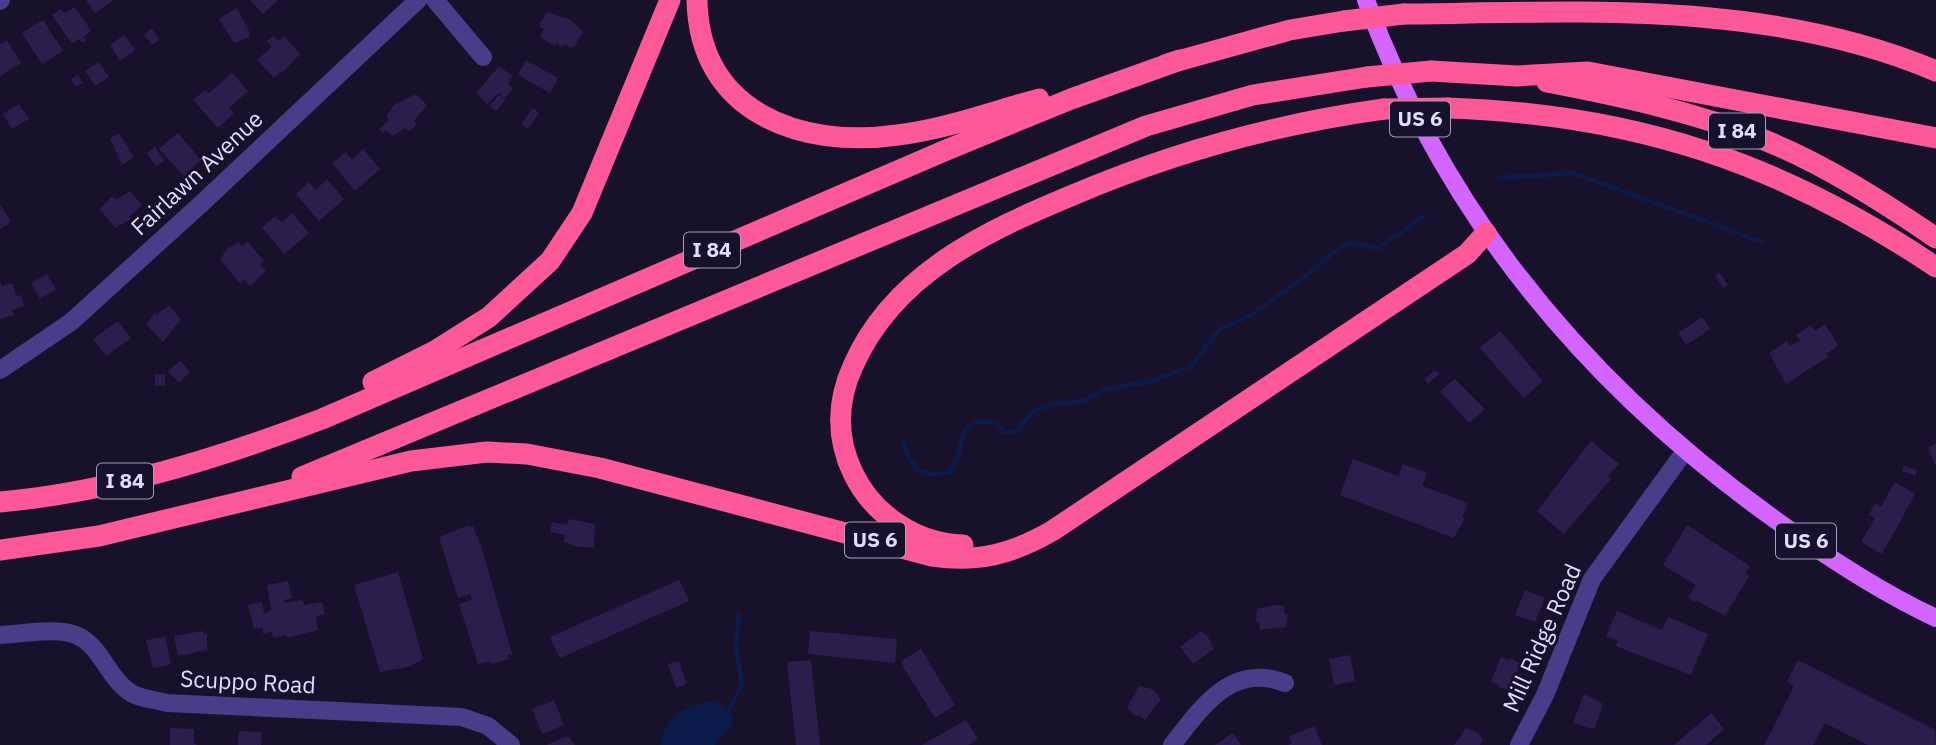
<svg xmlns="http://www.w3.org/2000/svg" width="1936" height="745" viewBox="0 0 1936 745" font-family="'IBM Plex Sans',sans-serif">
	<rect width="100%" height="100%" fill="#18112b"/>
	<path fill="#0c1c4a" d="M716,700l17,17 -1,8 -17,20h-55c11,-37 21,-35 56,-45z"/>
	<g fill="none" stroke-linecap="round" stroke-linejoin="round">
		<g stroke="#0c1c4a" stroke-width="4.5">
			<polyline points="1499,178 1573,173 1762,242"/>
			<path d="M903,443c11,27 16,36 47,29 19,-26 1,-57 47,-49l6,9h13l17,-21 18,-7 34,-3 18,-11 49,-9 39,-15 29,-37 30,-13 65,-47 16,-15 18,-11 30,5 45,-32"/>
			<polyline points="726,716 742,684 736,648 739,614"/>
		</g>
	</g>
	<g fill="#2c1e4c">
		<polygon points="86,0 114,0 95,13"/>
		<polygon points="250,0 278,0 263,14"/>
		<polygon points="75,7 91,31 83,37 86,40 82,43 79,39 72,44 52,15 61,9 64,13"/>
		<polygon points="237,8 250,33 249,37 234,43 219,19"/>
		<polygon points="547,12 571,20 583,32 574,47 571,48 564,44 562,47 557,45 558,40 555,46 540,37 544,29 539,26"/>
		<polygon points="43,20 63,51 42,64 22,33"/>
		<polygon points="152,28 159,40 152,45 144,34"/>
		<polygon points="124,35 135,50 120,61 110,45"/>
		<polygon points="273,36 278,41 284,36 300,54 282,73 281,71 274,78 257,60 272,47 267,41"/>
		<polygon points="7,40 21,63 0,76 0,44"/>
		<polygon points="526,60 558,78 550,93 518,75"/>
		<polygon points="99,62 109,77 95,86 85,71"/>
		<polygon points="499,66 512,76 508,84 513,89 504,99 499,93 487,104 476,93"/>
		<polygon points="232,73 248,91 229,108 234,113 218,128 193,100 205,90 209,93"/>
		<polygon points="78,75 83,83 75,87 71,79"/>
		<polygon points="416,94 427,105 414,121 417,124 409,131 406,128 392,136 386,130 383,133 379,129 389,120 386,117 394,105"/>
		<polygon points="499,95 505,100 496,111 490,106"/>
		<polygon points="19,104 29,119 12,129 3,114"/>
		<polygon points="533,108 539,113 528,129 521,124"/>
		<polygon points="119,133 134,157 122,165 110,138"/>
		<polygon points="178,133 201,160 194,166 197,171 187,179 159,149"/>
		<polygon points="155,147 164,161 156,166 147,153"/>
		<polygon points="363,149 380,169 355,191 332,163 346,152 352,160"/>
		<polygon points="327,179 344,199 319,221 296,194 309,182 316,190"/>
		<polygon points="130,191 142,205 129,217 131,219 115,228 100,209 112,196 116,200"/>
		<polygon points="0,204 11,222 0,229"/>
		<polygon points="292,213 309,233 284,254 262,227 275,216 282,223"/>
		<polygon points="247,241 264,261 260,265 266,271 250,286 244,279 240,284 220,259 230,245 232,247 238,242 242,246"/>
		<polygon points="1720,273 1728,285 1723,288 1715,276"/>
		<polygon points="47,274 56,289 40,299 31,283"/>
		<polygon points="0,281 2,286 12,283 16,296 21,295 24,306 12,310 14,315 0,319"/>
		<polygon points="169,306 181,319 163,342 146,324 155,313 156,315"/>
		<polygon points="1702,317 1710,329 1686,345 1678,333"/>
		<polygon points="118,321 131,338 106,356 93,339"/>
		<polygon points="1825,324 1838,345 1827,354 1828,357 1786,384 1769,353 1787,341 1790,346 1800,340 1796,335 1811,325 1815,331"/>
		<polygon points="1500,331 1543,381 1524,398 1480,348"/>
		<polygon points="180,361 190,372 179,383 168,371"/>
		<polygon points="1435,370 1439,374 1428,384 1424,379"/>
		<rect x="155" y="374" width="10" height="12"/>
		<polygon points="1455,379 1485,409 1469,423 1440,391"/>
		<polygon points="1591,441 1619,464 1608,476 1611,479 1564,534 1537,511"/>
		<polygon points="1936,444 1936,467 1928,448"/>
		<polygon points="1353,459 1398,476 1403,464 1427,473 1422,486 1468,503 1462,517 1465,518 1454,538 1340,495"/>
		<polygon points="1904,465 1917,470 1915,476 1902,471"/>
		<polygon points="1895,482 1915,494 1882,554 1861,542 1875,518 1869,515 1875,503 1881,507"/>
		<polygon points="569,519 595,524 594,548 574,546 564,542 565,535 550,532 552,522 567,525"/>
		<polygon points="469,525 469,528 473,526 482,549 512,654 508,655 509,659 491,664 491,661 478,664 459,604 472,600 470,594 458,598 439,537"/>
		<polygon points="1687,525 1750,566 1745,574 1749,576 1725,616 1696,600 1695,602 1688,598 1696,585 1663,565"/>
		<polygon points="398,572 423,659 408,667 380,672 354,585"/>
		<polygon points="679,580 689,601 560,658 550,637"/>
		<polygon points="288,581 292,598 284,600 285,603 303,600 304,605 322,602 325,614 316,616 318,630 287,638 286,635 273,638 272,632 263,634 262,628 254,629 248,605 262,602 264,613 268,612 271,609 267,585"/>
		<polygon points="1525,590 1545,598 1535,622 1515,615"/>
		<polygon points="1276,605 1284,606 1285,614 1288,614 1286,627 1260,630 1259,621 1256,622 1257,609"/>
		<polygon points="1617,611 1662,630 1668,617 1708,634 1691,675 1616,646 1618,641 1606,636"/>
		<polygon points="203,631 204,634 207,634 207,650 178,656 174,636"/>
		<polygon points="810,631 897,639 895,663 808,654"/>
		<polygon points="1201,631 1208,637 1214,649 1193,664 1180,647"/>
		<polygon points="165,637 171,664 153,668 146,640"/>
		<polygon points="921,649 955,705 935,718 902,665 901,661"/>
		<polygon points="1350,655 1355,681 1334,685 1329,659"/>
		<polygon points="1501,657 1509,660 1510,657 1520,664 1510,690 1498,687 1499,685 1491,682"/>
		<polygon points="811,660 820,745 796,745 787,662"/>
		<polygon points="1798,660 1935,730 1936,745 1868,745 1825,723 1813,745 1764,745 1794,686 1787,682"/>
		<polygon points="679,661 687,684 676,688 668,664"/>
		<polygon points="1139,686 1152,689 1161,699 1145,720 1138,715 1136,717 1127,707"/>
		<polygon points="1584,694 1603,704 1594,729 1573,723"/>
		<polygon points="554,700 564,725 542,734 532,709"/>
		<polygon points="1711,713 1724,729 1706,745 1674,745"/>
		<polygon points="966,720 978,739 968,745 922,745"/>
		<polygon points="1314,726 1322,745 1288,745 1292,743 1289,736"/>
		<polygon points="170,728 194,729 194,742 197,745 170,745"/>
		<polygon points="1466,728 1478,733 1483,740 1480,745 1454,745"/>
		<polygon points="239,731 262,732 261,745 238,745"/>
		<polygon points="1233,733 1241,745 1215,745 1231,734"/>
		<polygon points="568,736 575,745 546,745"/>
	</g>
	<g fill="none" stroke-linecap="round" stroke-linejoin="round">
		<g stroke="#483d89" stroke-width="18">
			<polyline points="435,0 483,57"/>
			<polyline points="0,1 1,0"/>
			<polyline points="0,370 71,322 201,204 418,0"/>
			<path d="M0,635c22,-1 55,-8 76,0 25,10 32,44 55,58 10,6 25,7 36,10l295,14 26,9 23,19"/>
			<path d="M1172,745c30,-38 59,-83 113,-62"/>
			<polyline points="1519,745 1545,695 1592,579 1685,451"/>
		</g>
		<path stroke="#d364fd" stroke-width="18" d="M1366,0c80,218 224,388 411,521 50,36 103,71 159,97"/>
		<g stroke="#fd5897" stroke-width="21">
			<path d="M697,0c2,112 103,149 201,135 48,-6 94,-23 141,-36"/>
			<path d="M1404,14c179,-2 364,-14 532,57"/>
			<polyline points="1167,64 1290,30 1344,21"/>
			<polyline points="1431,71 1517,76 1588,72 1936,138"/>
			<path d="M1547,82c73,14 148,30 217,58 60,24 119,62 172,98"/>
			<path d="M1448,108c187,6 333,55 488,159"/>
			<polyline points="373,382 435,351 489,317 550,261 582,213 670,0"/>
			<polyline points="302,477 1146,126 1253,95 1367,77"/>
			<path d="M0,502c111,-10 219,-44 322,-83l622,-268 127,-52 109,-39"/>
			<path d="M963,545c-46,-1 -90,-30 -110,-72 -17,-35 -16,-72 0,-107 40,-92 133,-135 220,-171 101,-43 202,-71 311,-86"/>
			<path d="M0,550l99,-14 312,-75 76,-9 40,2 73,14 332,88c46,7 80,-2 120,-25l415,-277 19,-21"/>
		</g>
		<g stroke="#fd5897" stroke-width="21">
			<polyline points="1344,21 1404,14"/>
			<polyline points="1367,77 1431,71"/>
			<polyline points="1384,109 1448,108"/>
		</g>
	</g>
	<g text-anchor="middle" stroke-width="6" stroke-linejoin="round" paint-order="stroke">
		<g fill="#18112b" stroke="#a69fbf" stroke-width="2">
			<rect x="1390" y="101.5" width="60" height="35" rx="5"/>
			<rect x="1709" y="113.5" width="56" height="35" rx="5"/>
			<rect x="684" y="232.5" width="56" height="35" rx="5"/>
			<rect x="97" y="463.5" width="56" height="35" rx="5"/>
			<rect x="845" y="522.5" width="60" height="35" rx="5"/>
			<rect x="1776" y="523.5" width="60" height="35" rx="5"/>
		</g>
		<g font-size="21" font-weight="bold" fill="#e3dcff">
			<text x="1420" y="126">US 6</text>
			<text x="1737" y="138">I 84</text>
			<text x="712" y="257">I 84</text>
			<text x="125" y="488">I 84</text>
			<text x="875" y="547">US 6</text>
			<text x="1806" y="548">US 6</text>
		</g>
		<g font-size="23" fill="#e3dcff" stroke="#18112b">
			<text transform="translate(197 173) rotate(-43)" y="8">Fairlawn Avenue</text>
			<text transform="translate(1542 638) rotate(-66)" y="8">Mill Ridge Road</text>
			<text transform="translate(248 682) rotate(3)" y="8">Scuppo Road</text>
		</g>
	</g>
</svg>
